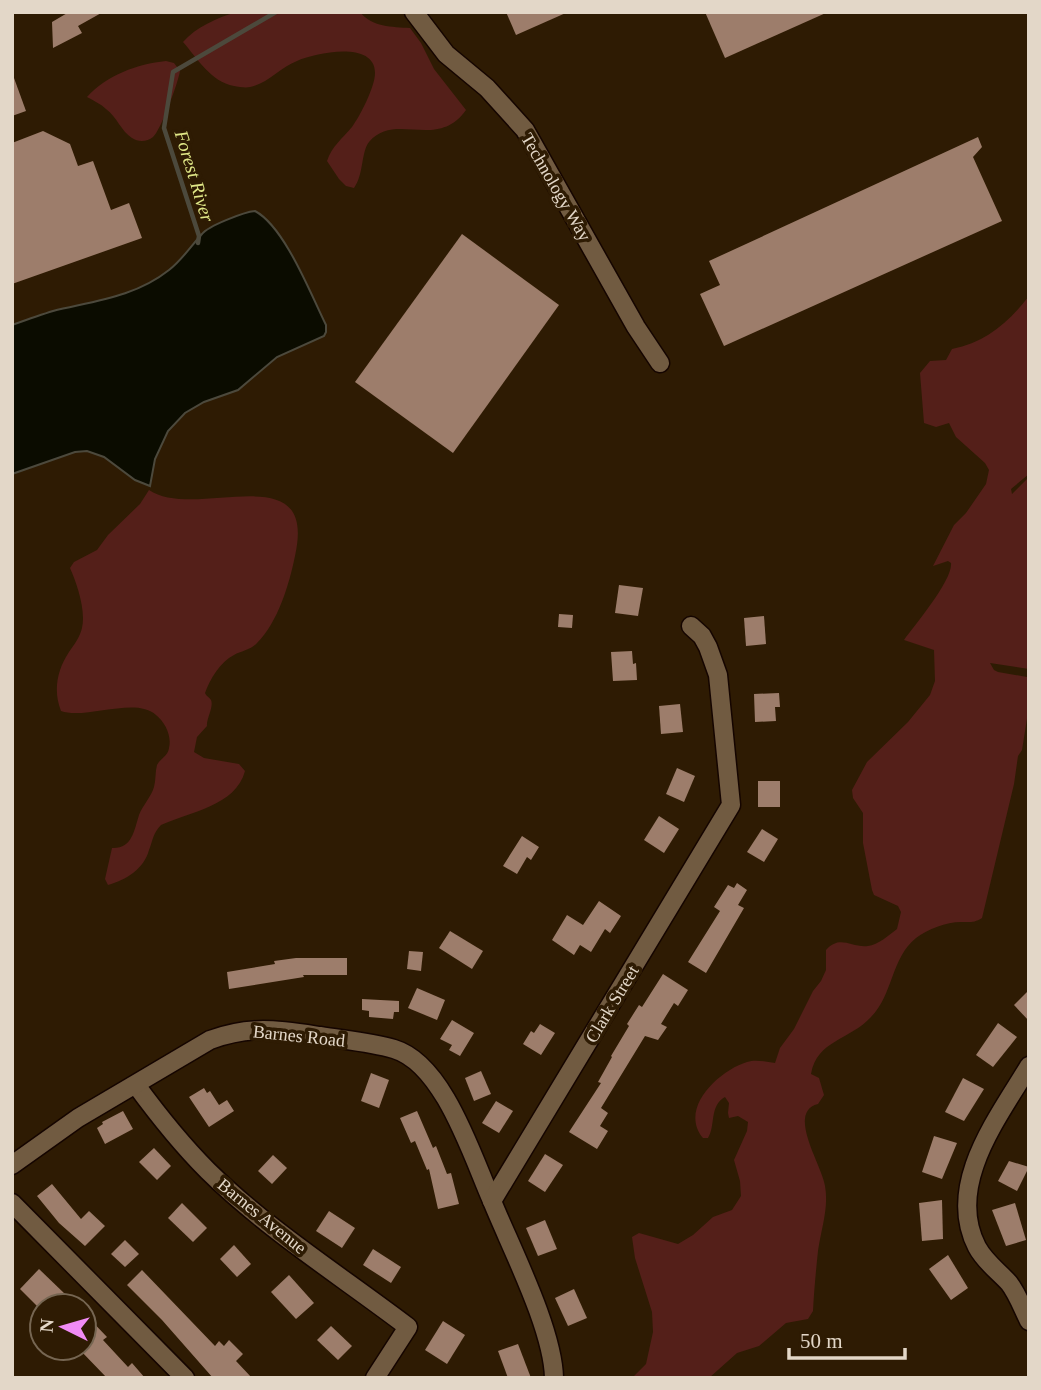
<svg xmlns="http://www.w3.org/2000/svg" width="1041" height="1390" viewBox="0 0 1041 1390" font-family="Georgia,serif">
	<rect width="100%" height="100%" fill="#2e1b03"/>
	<g fill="#541f19">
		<path d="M236,12h124c12,15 32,15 50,16l11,15 13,26 32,41c-29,41 -71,1 -97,32 -8,10 -5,32 -15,46l-8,-2 -7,-7 -12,-18c5,-15 15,-22 25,-34 8,-11 23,-40 23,-54 0,-33 -60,-20 -78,-12 -16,6 -30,23 -47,26 -4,1 -11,0 -16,-1 -23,-4 -37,-28 -51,-44 13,-15 34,-24 53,-30z"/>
		<path d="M166,61l8,2 6,8c-2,12 -19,59 -27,66 -6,5 -15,5 -21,1 -11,-7 -15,-21 -26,-29 -5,-5 -12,-8 -19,-12 20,-22 50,-33 79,-36z"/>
		<path d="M1029,296v178l-18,15 1,5 17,-17v192l-39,-6 4,7 4,2 29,5 2,29 -7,44 -4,6 -4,28 -32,134c-8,5 -12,4 -21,4 -15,0 -33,7 -45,16 -25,20 -23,57 -45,79 -21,23 -54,23 -60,57l8,4 5,17 -6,9c-32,8 4,61 7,82 4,22 -4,43 -7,65 -2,19 -4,40 -5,60l-5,8 -22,4 -27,23 -22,7 -28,25h-77l14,-14 7,-32 -1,-20 -17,-54 -3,-21 7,-4 39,11 15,-9 20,-18 19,-7 9,-14 -1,-15 -6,-21 13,-29 1,-9 -10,-6 -9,2 -1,-5 1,-10 -4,-6c-16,9 -9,28 -17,41h-5c-25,-30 17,-68 44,-76 9,-3 19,0 28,1l5,-15 14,-19 19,-38 8,-10 5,-11v-20c14,-16 25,-2 42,-4 10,-1 21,-11 29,-17l4,-17 -3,-6 -24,-11 -2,-5 -9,-47v-30l-10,-15 -1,-8 15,-28 41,-40 22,-27 5,-14 -1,-31 -30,-10c11,-15 49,-60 47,-77l-3,-2 -15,5 21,-41 12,-12 20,-29 3,-14 -4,-7 -29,-26 -7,-14 -13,4 -12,-4 -4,-50 10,-12 16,-1 6,-11c34,-7 56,-26 77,-53z"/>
		<path d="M149,490c47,32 169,-37 146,66 -6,29 -17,66 -38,87 -6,7 -16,8 -23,12 -14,7 -24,24 -29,38 1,3 4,4 6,7 3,7 -5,19 -4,26l-10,11 -3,15 10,6 35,6 6,7c-9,35 -56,41 -84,54 -8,8 -8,15 -12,25 -5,19 -23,30 -41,35l-3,-6 7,-31c20,1 22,-17 27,-33 4,-10 12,-18 15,-28 2,-7 1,-15 3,-22 3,-6 11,-9 12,-17 3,-12 -4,-26 -13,-33 -20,-19 -71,5 -95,-4 -8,-20 -4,-41 8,-59 5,-7 11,-15 13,-24 4,-18 -5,-44 -12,-60l4,-6 23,-12 11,-15 32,-31z"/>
	</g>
	<path fill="#0b0c00" stroke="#4c493c" stroke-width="2" d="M255,211c30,16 56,84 71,114v7l-2,4 -47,21 -39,33 -34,12 -19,11 -17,18 -13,28 -5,27 -15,-6 -31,-23 -17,-6 -12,1 -63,22v-149c14,-5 28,-10 41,-14 41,-10 82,-14 116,-41 13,-10 22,-24 33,-36 6,-8 42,-22 53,-23z"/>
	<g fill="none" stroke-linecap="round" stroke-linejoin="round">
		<polyline stroke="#4c493c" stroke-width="4.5" points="198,243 199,236 164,128 173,72 276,12"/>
	</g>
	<g fill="#9d7d6b">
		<polygon points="69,12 103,12 78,26 82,33 53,48 52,22"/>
		<polygon points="506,12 568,12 516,35"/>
		<polygon points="705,12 828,12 725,58"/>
		<polygon points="12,78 14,78 26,111 12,116"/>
		<polygon points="43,131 70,144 78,166 93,161 111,210 129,203 142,238 12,284 12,143"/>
		<polygon points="978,137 982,147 973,157 1002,221 724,346 700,294 720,285 709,261"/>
		<polygon points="462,234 559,305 453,453 355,382"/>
		<polygon points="619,585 643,588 638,616 615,613"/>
		<polygon points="559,614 573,615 572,628 558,627"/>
		<polygon points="764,616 766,644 746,646 744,618"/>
		<polygon points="632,651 633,664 636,663 637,680 613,681 611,652"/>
		<polygon points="779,693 780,707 775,707 776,721 755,722 754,694"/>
		<polygon points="680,704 683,732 661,734 659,706"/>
		<polygon points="677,768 695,776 684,802 666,794"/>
		<rect x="758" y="781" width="22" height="26"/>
		<polygon points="659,816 679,829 664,853 644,840"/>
		<polygon points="762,829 778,839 764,862 747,852"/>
		<polygon points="522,836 539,847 531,860 527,857 517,874 503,866"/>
		<polygon points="737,883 747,890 738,905 744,908 706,973 688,962 720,911 714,907 728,885 734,888"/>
		<polygon points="599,901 621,916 610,933 605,929 591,952 580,945 574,955 552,940 567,915 583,925"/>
		<polygon points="450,931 483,951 472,969 439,948"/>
		<polygon points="409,951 423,952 421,971 407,969"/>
		<polygon points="296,958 347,958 347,975 303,975 304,977 229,989 227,972 275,964 274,961"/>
		<polygon points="663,974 688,990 678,1006 674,1003 661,1024 667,1027 658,1040 645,1036 601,1108 608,1113 600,1126 608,1131 597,1149 569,1132 601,1083 598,1082 612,1057 611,1056 629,1026 627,1024 639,1005 642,1007"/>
		<polygon points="417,988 445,1000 437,1020 408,1008"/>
		<polygon points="1029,990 1029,1021 1014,1005"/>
		<polygon points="362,999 399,1001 399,1012 394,1012 393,1019 369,1017 369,1011 362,1010"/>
		<polygon points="452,1020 474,1033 460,1056 449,1050 452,1045 440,1039"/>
		<polygon points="998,1023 1017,1037 993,1067 976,1055"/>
		<polygon points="540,1024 555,1033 541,1055 523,1044 531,1031 534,1033"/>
		<polygon points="481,1071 491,1094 474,1101 465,1078"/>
		<polygon points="371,1073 389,1080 379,1108 361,1101"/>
		<polygon points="963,1078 984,1089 964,1121 945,1112"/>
		<polygon points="204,1088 207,1093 210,1091 219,1105 227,1100 234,1111 209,1127 189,1097"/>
		<polygon points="496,1101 513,1111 499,1133 482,1123"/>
		<polygon points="123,1111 133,1129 105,1144 97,1128 103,1124 102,1122"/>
		<polygon points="417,1111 433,1148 436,1146 447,1174 451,1173 459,1204 438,1209 429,1169 427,1170 415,1141 411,1143 400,1118"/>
		<polygon points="934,1136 957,1143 942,1179 922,1172"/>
		<polygon points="154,1148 171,1166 157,1180 139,1162"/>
		<polygon points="545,1154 563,1165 545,1192 528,1181"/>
		<polygon points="273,1155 287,1168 272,1184 258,1171"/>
		<polygon points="1009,1161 1029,1167 1017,1191 998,1181"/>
		<polygon points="52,1184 81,1219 89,1211 105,1226 85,1246 59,1223 37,1196"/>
		<polygon points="942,1200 943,1239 922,1241 919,1203"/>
		<polygon points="182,1203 207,1228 193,1242 168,1218"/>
		<polygon points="1015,1203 1026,1240 1006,1246 992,1210"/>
		<polygon points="329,1211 355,1228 342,1248 316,1231"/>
		<polygon points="545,1220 557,1249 538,1256 526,1228"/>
		<polygon points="125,1240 139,1254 125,1267 111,1254"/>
		<polygon points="234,1245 251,1264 237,1277 220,1259"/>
		<polygon points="373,1249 401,1267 391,1283 363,1265"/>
		<polygon points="948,1255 968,1288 951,1300 929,1269"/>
		<polygon points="39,1269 65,1294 76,1306 37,1306 20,1289"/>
		<polygon points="142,1270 215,1346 219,1341 224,1346 229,1340 243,1354 236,1361 252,1378 213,1378 162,1320 127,1285"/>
		<polygon points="289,1275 314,1303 296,1319 271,1292"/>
		<polygon points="574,1289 587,1318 568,1326 555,1298"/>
		<polygon points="84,1313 107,1337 103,1340 128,1367 132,1363 145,1378 107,1378 79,1349 84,1348"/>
		<polygon points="443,1321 465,1335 447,1364 425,1350"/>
		<polygon points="331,1326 352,1346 338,1360 317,1340"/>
		<polygon points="518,1344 531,1378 508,1378 498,1351"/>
	</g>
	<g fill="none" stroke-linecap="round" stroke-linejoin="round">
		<defs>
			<g id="minor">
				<polyline points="414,12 446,54 487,88 525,130 636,327 660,363"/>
				<path d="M1029,1066c-31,52 -84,119 -52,181 8,15 21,24 32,36 8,10 14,26 20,38"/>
				<path d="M136,1085c22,30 45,59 72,86 60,59 133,105 200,156l-33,51"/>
				<path d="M12,1165l66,-47 132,-78c41,-15 69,-10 110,-4 24,4 50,6 74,13 50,15 78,107 98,152"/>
				<polyline points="12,1203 185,1378"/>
				<path d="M554,1378c-1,-49 -43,-130 -62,-177l239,-396 -13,-130 -10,-28 -6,-11 -11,-10"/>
			</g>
		</defs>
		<use href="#minor" stroke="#150500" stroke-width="21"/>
		<use href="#minor" stroke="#715b41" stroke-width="18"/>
	</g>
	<g text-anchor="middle" stroke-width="7" stroke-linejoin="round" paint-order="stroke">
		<g font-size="18" fill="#e3d7c8" stroke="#2e1b03">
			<text transform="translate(556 187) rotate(60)" y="6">Technology Way</text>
			<text transform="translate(612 1004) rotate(-59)" y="6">Clark Street</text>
			<text transform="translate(299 1036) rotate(6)" y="6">Barnes Road</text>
			<text transform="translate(262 1216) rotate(39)" y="6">Barnes Avenue</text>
		</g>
		<g font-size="19" font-style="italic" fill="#e0e787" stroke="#2e1b03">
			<text transform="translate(195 176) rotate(73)" y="7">Forest River</text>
		</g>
	</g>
	<rect width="1041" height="1390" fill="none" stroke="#e3d7c8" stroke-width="28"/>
	<g transform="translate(63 1327) rotate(275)"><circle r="33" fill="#2e1b03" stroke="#766652" stroke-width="2"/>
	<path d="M0-5L12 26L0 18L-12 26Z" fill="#f08bf5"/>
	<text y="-10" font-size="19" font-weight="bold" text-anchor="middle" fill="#e3d7c8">N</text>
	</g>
	<path d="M789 1348v10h116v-10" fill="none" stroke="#e3d7c8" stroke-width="3.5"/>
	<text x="800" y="1348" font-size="21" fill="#e3d7c8" stroke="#2e1b03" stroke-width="5" paint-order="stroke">50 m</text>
</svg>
